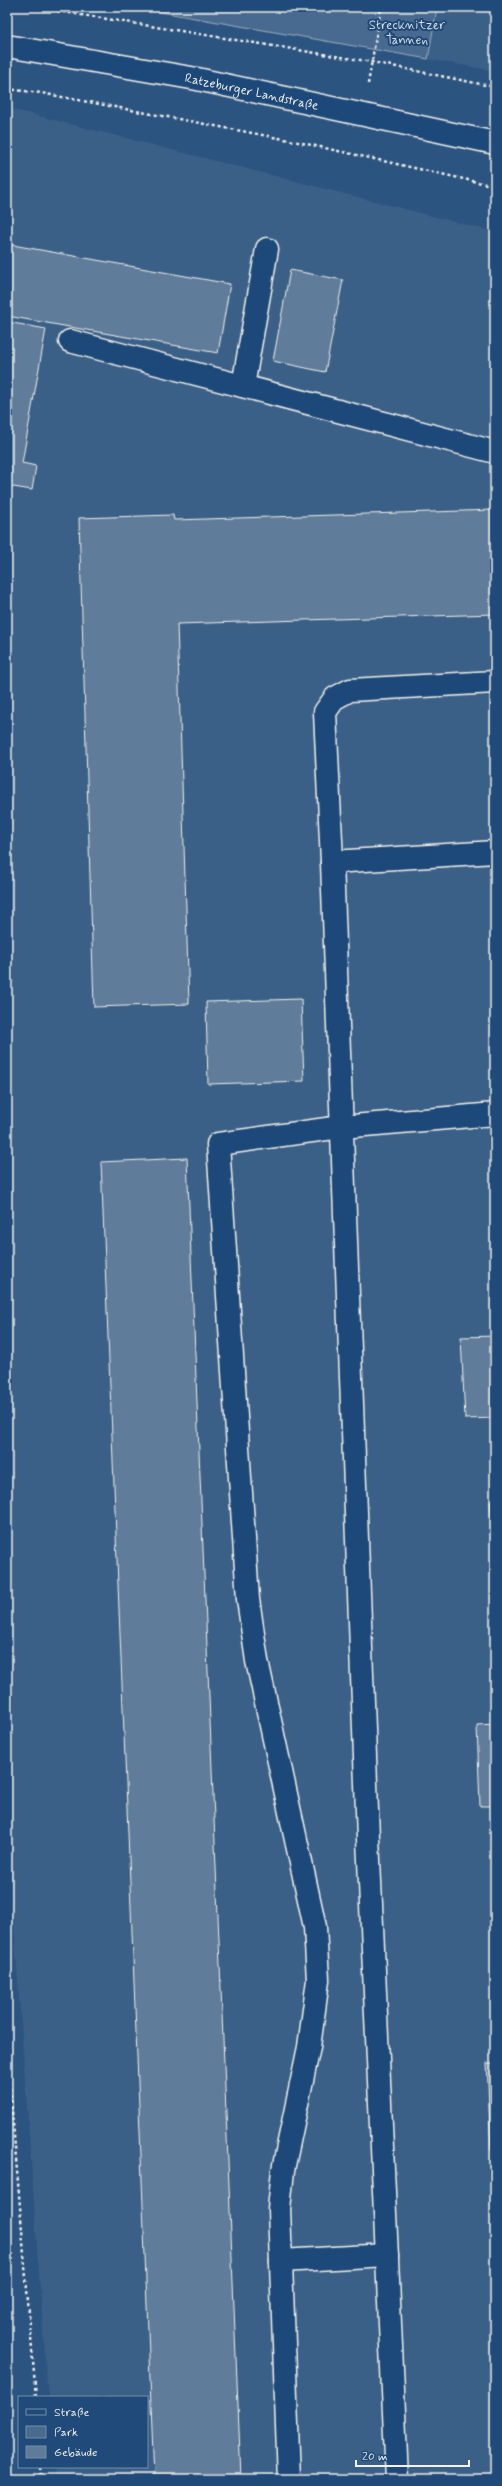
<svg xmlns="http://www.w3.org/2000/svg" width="502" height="2486" viewBox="0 0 502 2486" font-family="Mynerve,sans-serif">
	<rect width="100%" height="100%" fill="#2c5481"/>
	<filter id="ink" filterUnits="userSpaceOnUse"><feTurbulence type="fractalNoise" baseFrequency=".025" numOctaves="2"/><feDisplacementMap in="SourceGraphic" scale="8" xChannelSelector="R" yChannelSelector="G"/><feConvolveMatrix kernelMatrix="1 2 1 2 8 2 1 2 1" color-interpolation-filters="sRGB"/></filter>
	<g filter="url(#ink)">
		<g fill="#3b6088">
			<polygon points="437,7 495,7 495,71 428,59"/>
			<polygon points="7,108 495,232 495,2479 56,2479 55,2467 147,2467 147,2397 48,2397 7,1830"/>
		</g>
		<polygon fill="#496b90" stroke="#9eaebc" points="132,7 437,7 428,59"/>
		<g fill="#5e7b9a" stroke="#f4f1e8">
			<polygon points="7,244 230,284 218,353 7,316"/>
			<polygon points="290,270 343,280 325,372 273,361"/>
			<polygon points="7,322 46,329 22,463 36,466 32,490 7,486"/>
			<polygon points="495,510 495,614 177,624 189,1004 94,1007 79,518 173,515 174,520"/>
			<polygon points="301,999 304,1081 208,1084 206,1002"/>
			<polygon points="187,1158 241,2479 154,2479 101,1162"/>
			<polygon points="495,1336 495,1418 465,1419 461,1337"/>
			<polygon points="495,1500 495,1568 490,1501"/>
			<polygon points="495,1724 495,1806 480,1806 477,1725"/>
			<polygon points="487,2063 495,2063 495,2150 491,2150"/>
		</g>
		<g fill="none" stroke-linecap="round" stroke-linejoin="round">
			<defs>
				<g id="minor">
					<polyline points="70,341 495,452"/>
					<polyline points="243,386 267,249"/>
					<polyline points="495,682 350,690 335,698 325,712 332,862 495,852"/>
					<polyline points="332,862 368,1838 397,2479"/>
					<polyline points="281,2261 387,2255"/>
					<polyline points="289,2479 279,2209 283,2170 309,2047 318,1980 315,1927 257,1661 248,1599 218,1144 341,1127 495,1114"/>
				</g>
				<g id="major">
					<path id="s1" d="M7,46l190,33 298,64"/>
				</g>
			</defs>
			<use href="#minor" stroke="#f4f1e8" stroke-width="25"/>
			<use href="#major" stroke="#f4f1e8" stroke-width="25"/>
			<g stroke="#f4f1e8" stroke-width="2.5" stroke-dasharray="3 3" stroke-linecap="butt">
				<polyline points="33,7 372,62 495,87"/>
				<polyline points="368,84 381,7"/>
				<polyline points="7,89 41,93 289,140 495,186"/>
				<polyline points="7,2052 36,2397"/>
				<polyline points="41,2467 42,2479"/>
			</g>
			<use href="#minor" stroke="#1f4a7a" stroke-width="22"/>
			<use href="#major" stroke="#1f4a7a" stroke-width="22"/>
		</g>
	</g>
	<g text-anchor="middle" stroke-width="4" stroke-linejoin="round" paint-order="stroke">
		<g font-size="13" fill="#dadddb" stroke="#1f4a7a">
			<text x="407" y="29">Strecknitzer<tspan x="407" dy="15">Tannen</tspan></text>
		</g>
		<g font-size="13" fill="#f4f1e8" stroke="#1f4a7a">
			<text dy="5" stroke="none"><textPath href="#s1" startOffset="249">Ratzeburger Landstraße</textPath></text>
		</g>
	</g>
	<rect width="502" height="2486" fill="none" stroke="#1f4a7a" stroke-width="24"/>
	<rect x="12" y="12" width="478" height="2462" fill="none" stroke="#f4f1e8" stroke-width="1.5" filter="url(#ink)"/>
	<rect x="18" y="2396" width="130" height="72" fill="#1f4a7a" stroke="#748da6"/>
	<rect x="26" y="2409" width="20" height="6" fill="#1f4a7a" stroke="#748da6"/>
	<text x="54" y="2416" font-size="12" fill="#f4f1e8">Straße</text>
	<rect x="26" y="2426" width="20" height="12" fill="#496b90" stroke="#748da6"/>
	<text x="54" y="2436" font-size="12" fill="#f4f1e8">Park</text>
	<rect x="26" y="2446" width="20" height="12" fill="#5e7b9a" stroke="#748da6"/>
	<text x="54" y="2456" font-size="12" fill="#f4f1e8">Gebäude</text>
	<path d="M356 2460v6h113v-6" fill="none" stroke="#f4f1e8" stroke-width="2"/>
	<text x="362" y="2460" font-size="12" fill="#f4f1e8" stroke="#1f4a7a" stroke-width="3" paint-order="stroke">20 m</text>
</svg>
